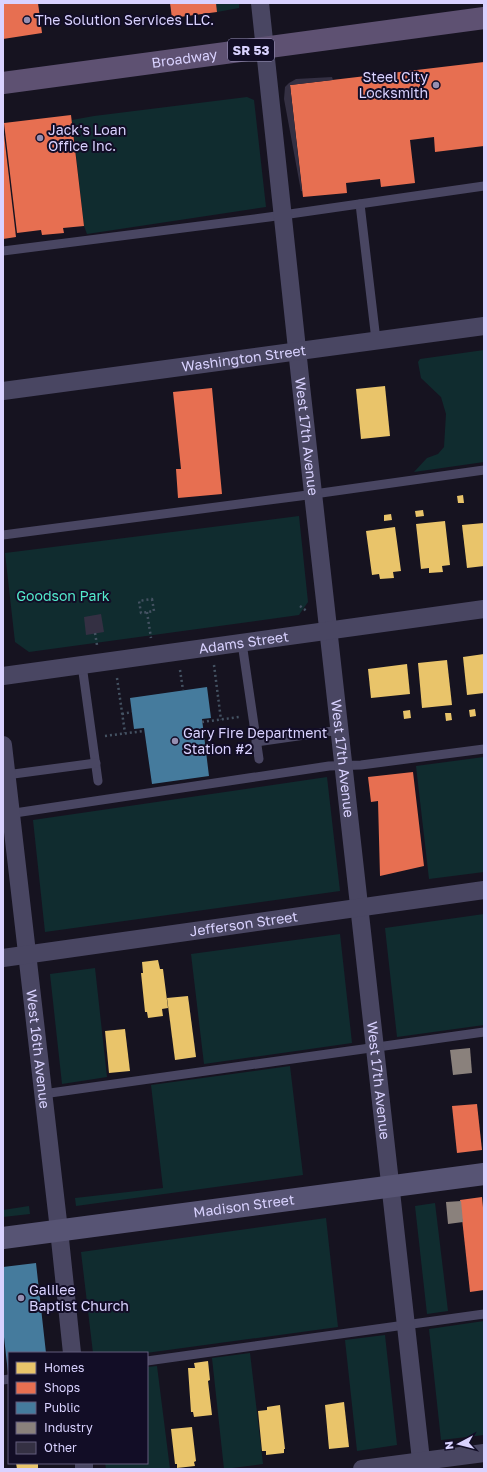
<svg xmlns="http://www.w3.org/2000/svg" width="487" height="1472" viewBox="0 0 487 1472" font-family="'Golos Text',sans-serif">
	<rect width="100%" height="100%" fill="#161320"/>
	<g fill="#102c2f">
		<polygon points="216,3 239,3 239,8 217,12"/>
		<polygon points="247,97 254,100 266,207 87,234 84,226 72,120 94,116"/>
		<polygon points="484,350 484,462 414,472 427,458 438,454 444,447 446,414 441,397 421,378 418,362 420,359"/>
		<polygon points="299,516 308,602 299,615 29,652 15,642 5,553"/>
		<polygon points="484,757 484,872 429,879 416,766"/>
		<polygon points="327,777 340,891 45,932 33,820"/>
		<polygon points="484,914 484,1025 397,1037 385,928"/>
		<polygon points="340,934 352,1043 204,1064 191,954"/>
		<polygon points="95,968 107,1077 62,1084 50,974"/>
		<polygon points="290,1066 303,1175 76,1206 75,1198 163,1188 151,1085"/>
		<polygon points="435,1203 448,1311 427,1314 415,1206"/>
		<polygon points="29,1206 30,1214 3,1217 3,1210"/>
		<polygon points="326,1218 338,1327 146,1353 93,1353 81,1252"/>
		<polygon points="484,1321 484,1435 441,1440 429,1329"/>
		<polygon points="385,1335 397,1445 357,1451 345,1340"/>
		<polygon points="250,1353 263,1464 224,1469 212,1358"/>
		<polygon points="157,1366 170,1469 106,1469 105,1463 147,1463 147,1367"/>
	</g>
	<g fill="#e9c46a">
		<polygon points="385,386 390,436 361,439 356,389"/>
		<polygon points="463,495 464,503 458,503 457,496"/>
		<polygon points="423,510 424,516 416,517 415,511"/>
		<polygon points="391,514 392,520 384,521 384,515"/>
		<polygon points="445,521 450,565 442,566 443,572 429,573 429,568 421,569 416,524"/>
		<polygon points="484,523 484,566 467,568 462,525"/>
		<polygon points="395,527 401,571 393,572 394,578 380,579 379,574 372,575 366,531"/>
		<polygon points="484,654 484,693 467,695 463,657"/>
		<polygon points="447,660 452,705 422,708 418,663"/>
		<polygon points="407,664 410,694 371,698 368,669"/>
		<polygon points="475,709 476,716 470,717 469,710"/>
		<polygon points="410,710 411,718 404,719 403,711"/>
		<polygon points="445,713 451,713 452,720 446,721"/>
		<polygon points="158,960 160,969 163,969 168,1008 162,1009 163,1016 148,1018 147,1012 145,1012 141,973 143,973 142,962"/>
		<polygon points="188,996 196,1057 175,1060 167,998"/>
		<polygon points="125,1029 130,1071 109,1073 105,1031"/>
		<polygon points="208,1361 210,1380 208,1381 212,1415 194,1417 193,1412 191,1412 188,1368 195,1368 194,1363"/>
		<polygon points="344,1402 349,1447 329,1449 325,1405"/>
		<polygon points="280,1405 285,1449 284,1449 284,1453 266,1455 266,1451 262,1451 258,1411 267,1410 267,1407"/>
		<polygon points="192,1427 196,1461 194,1462 195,1466 177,1468 177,1464 175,1464 171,1429"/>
		<polygon points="16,1463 38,1463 38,1469 17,1469"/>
	</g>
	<g fill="#e76f51">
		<polygon points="3,3 38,3 42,33 3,39"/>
		<polygon points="170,3 216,3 217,12 172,18"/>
		<polygon points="484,62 484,146 435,152 434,137 410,140 415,183 381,187 380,179 346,183 347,193 303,197 290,85"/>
		<polygon points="71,115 84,226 63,228 64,233 42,235 41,230 17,233 4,123"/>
		<polygon points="3,126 16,237 3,239"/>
		<polygon points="212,388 222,494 178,498 176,469 181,469 173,392"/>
		<polygon points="413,772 424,866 380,876 378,801 371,802 368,777"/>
		<polygon points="477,1104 482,1150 457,1153 452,1106"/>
		<polygon points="482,1197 484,1218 484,1290 470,1292 460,1200"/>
	</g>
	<g fill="#457b9d">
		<polygon points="207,687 211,718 202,719 209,776 152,784 144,728 134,729 130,698"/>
		<polygon points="36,1263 46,1353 9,1353 8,1373 3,1328 3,1267"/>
	</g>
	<g fill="#8a817c">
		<polygon points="470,1048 472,1073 453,1075 450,1050"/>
		<polygon points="461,1201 463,1222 448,1224 446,1202"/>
	</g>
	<g fill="#343043">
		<polygon points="332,77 333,80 290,85 302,191 301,191 284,99 285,87 289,83 296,79"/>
		<polygon points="101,614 104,632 86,635 84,617"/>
	</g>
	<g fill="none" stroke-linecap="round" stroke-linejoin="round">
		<g stroke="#445262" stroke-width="2.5" stroke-dasharray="2 3" stroke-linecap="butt">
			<polyline points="330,3 330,4"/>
			<polygon points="152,599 154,611 141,613 139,601"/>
			<polyline points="300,606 308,612"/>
			<polyline points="147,612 151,638"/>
			<polyline points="95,633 97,645"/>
			<polyline points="214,665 221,720"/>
			<polyline points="180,670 183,690"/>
			<polyline points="117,678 125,733"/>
			<polyline points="122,714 132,712"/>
			<polyline points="202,722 239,717"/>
			<polyline points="105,736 144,731"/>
		</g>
		<g stroke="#494662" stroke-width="9">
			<polyline points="360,204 376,340"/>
			<polyline points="3,251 269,217 484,186"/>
			<polyline points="3,535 300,496 484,470"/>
			<polyline points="242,643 259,759"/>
			<polyline points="82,665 98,781"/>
			<polyline points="256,742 340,730"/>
			<polyline points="6,775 96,763"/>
			<polyline points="8,814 329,766 361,765 484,749"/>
			<polyline points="43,1094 484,1032"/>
			<polyline points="147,1361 484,1314"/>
			<polyline points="3,1380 9,1379"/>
		</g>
		<g stroke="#494662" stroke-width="18">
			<path id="s1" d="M260,3l40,374 122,1092"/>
			<path id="s2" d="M3,391l481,-65"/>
			<path id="s3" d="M3,676l481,-67"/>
			<path id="s4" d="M3,745l56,485 13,123"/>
			<path id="s5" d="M3,958l481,-68"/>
			<polyline points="84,1463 84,1469"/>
			<polyline points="362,1469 484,1453"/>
		</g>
		<path stroke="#575474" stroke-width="22" id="s6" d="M3,1238l481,-64"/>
		<path stroke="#5e5172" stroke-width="22" id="s7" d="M3,83l481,-65"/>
	</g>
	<g fill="#958fb1" stroke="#120d26" stroke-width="1.5">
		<circle cx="27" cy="20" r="4"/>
		<circle cx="436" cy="85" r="4"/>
		<circle cx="40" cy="138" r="4"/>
		<circle cx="175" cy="741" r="4"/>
		<circle cx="21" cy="1298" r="4"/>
	</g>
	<g text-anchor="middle" stroke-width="4" stroke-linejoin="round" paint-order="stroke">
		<rect fill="#120d26" stroke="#9d97be" stroke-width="1" x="228" y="39" width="46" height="22" rx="3"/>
		<g font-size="13" font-weight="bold" fill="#d9d2ff">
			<text x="251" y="55">SR 53</text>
		</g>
		<g font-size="14" fill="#d9d2ff" stroke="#120d26" text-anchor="start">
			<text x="35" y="25">The Solution Services LLC.</text>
			<text x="428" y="82" text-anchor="end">Steel City<tspan x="428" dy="16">Locksmith</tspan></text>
			<text x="48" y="135">Jack's Loan<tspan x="48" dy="16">Office Inc.</tspan></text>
			<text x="183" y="738">Gary Fire Department<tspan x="183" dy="16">Station #2</tspan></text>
			<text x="29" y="1295">Galilee<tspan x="29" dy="16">Baptist Church</tspan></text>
		</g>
		<g font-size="14" fill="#d9d2ff" stroke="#120d26">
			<text dy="5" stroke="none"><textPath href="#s7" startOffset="183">Broadway</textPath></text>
			<text dy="5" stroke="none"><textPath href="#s2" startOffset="243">Washington Street</textPath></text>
			<text dy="5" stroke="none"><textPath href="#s1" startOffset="436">West 17th Avenue</textPath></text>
			<text dy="5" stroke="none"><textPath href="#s3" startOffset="243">Adams Street</textPath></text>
			<text dy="5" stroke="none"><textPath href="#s1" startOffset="760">West 17th Avenue</textPath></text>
			<text dy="5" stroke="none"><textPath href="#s5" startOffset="243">Jefferson Street</textPath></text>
			<text dy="5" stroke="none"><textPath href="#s4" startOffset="306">West 16th Avenue</textPath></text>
			<text dy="5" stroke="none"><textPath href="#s1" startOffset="1084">West 17th Avenue</textPath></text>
			<text dy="5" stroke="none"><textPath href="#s6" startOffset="243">Madison Street</textPath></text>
		</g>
		<g font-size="14" fill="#53eacc" stroke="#120d26">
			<text x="63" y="601">Goodson Park</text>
		</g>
	</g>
	<rect width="487" height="1472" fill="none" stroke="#d9d2ff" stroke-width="8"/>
	<rect x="8" y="1352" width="140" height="112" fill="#120d26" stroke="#625c7d"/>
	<rect x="16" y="1362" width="20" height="12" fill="#e9c46a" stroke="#625c7d"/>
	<text x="44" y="1372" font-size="12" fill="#d9d2ff">Homes</text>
	<rect x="16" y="1382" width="20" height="12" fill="#e76f51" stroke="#625c7d"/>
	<text x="44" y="1392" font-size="12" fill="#d9d2ff">Shops</text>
	<rect x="16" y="1402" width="20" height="12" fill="#457b9d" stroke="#625c7d"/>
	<text x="44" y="1412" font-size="12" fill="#d9d2ff">Public</text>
	<rect x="16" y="1422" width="20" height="12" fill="#8a817c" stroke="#625c7d"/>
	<text x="44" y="1432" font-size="12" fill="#d9d2ff">Industry</text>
	<rect x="16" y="1442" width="20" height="12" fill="#343043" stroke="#625c7d"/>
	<text x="44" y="1452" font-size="12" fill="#d9d2ff">Other</text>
	<g transform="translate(459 1444) rotate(263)" stroke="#120d26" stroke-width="3" paint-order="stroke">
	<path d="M0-3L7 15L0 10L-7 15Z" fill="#d9d2ff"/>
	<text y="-6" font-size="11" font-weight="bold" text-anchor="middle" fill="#d9d2ff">N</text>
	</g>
</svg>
